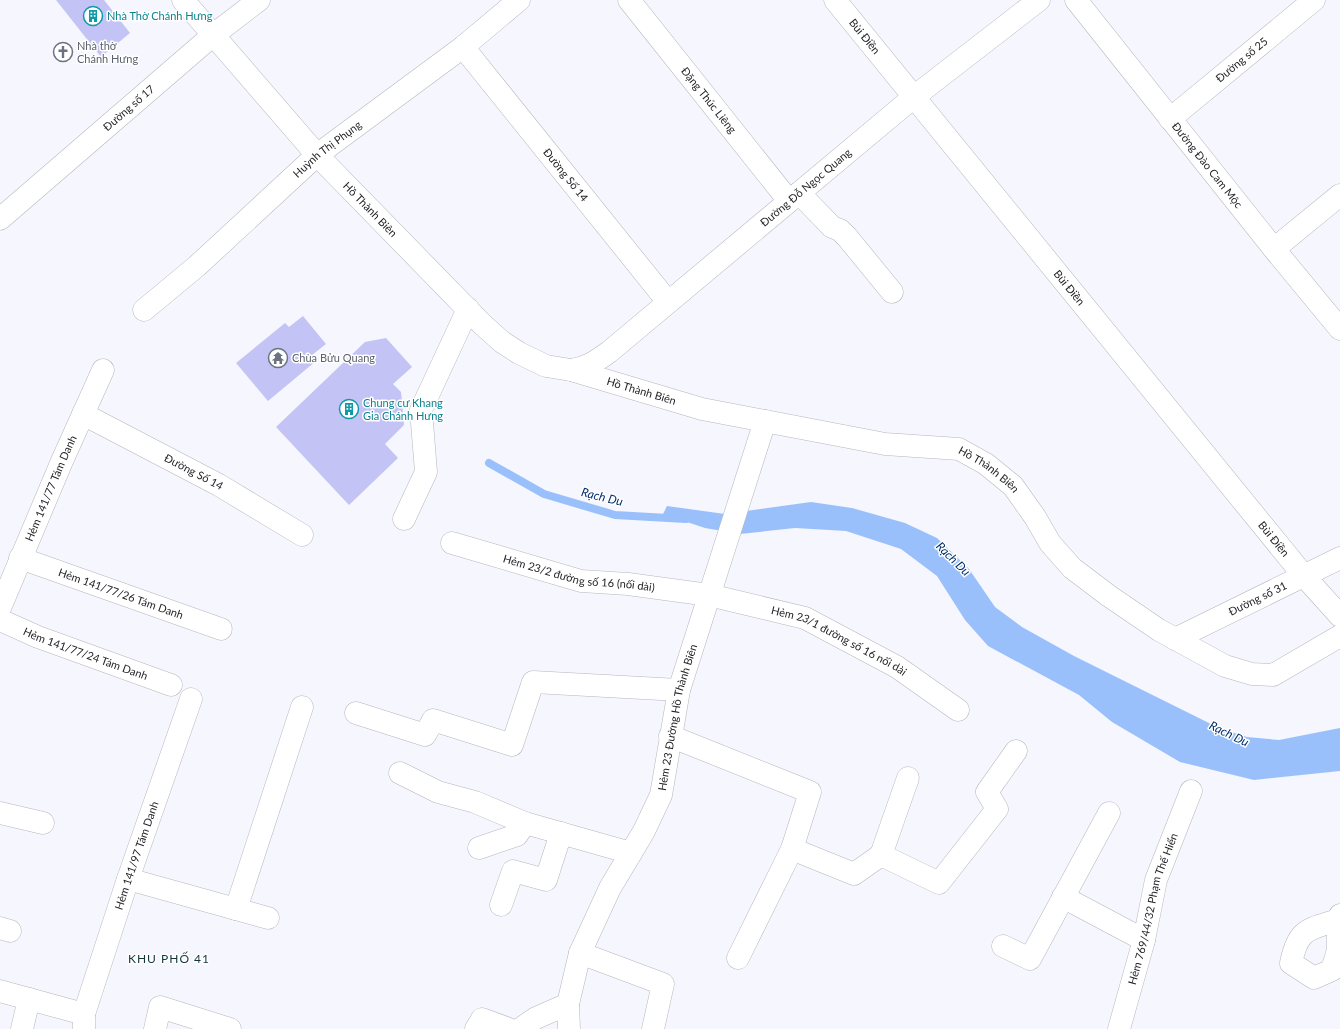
<svg xmlns="http://www.w3.org/2000/svg" width="1340" height="1029" viewBox="0 0 1340 1029" font-family="Lato,sans-serif">
	<rect width="100%" height="100%" fill="#f6f6fe"/>
	<polygon fill="#9ac0fb" points="811,502 852,508 905,523 937,538 969,569 995,607 1022,627 1074,656 1219,728 1247,737 1279,740 1340,728 1340,771 1254,780 1180,762 1112,722 1079,695 988,646 965,620 937,576 901,549 846,531 795,528 740,534 705,528 663,514 667,506 725,514"/>
	<g fill="none" stroke-linecap="round" stroke-linejoin="round">
		<polyline stroke="#9ac0fb" stroke-width="8" points="489,463 544,494 615,515 686,519"/>
	</g>
	<g fill="#c4c3f5">
		<polygon points="56,0 104,0 130,33 101,57"/>
		<polygon points="303,316 326,344 312,355 316,361 268,401 236,363 285,323 289,327"/>
		<polygon points="386,338 412,367 393,384 401,392 404,425 385,444 398,458 349,505 276,427 365,342"/>
	</g>
	<g fill="none" stroke-linecap="round" stroke-linejoin="round">
		<defs>
			<g id="minor">
				<path id="s1" d="M183,0l134,155 165,169 20,18 17,11 27,13 25,4 131,39 183,35 74,5 27,15 27,22 22,31 15,26 22,25 37,28 50,34 66,36 27,8 21,1 67,-39"/>
				<path id="s2" d="M629,0l160,201"/>
				<path id="s3" d="M835,0l469,576 36,40"/>
				<path id="s4" d="M1076,0l198,249 66,80"/>
				<path id="s5" d="M463,47l205,255"/>
				<path id="s6" d="M1170,119l144,-119"/>
				<polyline points="799,193 832,227 840,230 847,237 892,292"/>
				<path id="s7" d="M0,219l212,-183 47,-36"/>
				<polyline points="1274,249 1340,195"/>
				<path id="s8" d="M144,310l53,-44 120,-111 146,-108 56,-47"/>
				<path id="s9" d="M571,370c16,-2 25,-9 38,-18l306,-256 124,-96"/>
				<path id="s10" d="M83,414l136,71 83,50"/>
				<polyline points="404,519 426,472 421,410 468,309"/>
				<path id="s11" d="M452,543l129,38 47,3 81,11 96,23 92,49 61,43"/>
				<path id="s12" d="M20,558l201,71"/>
				<path id="s13" d="M0,608l62,-147 41,-91"/>
				<path id="s14" d="M0,620l38,17 133,48"/>
				<path id="s15" d="M1175,639l165,-81"/>
				<polyline points="356,713 425,735 433,720 512,745 533,682 679,690"/>
				<polyline points="670,736 810,792 792,849 854,874 881,855 939,883 997,809 987,792 1016,751"/>
				<polyline points="400,773 438,792 475,802 525,823"/>
				<polyline points="0,813 43,823"/>
				<polyline points="479,848 517,835 525,823 631,853"/>
				<polyline points="881,855 908,778"/>
				<polyline points="128,879 268,918"/>
				<polyline points="1063,897 1144,940"/>
				<polyline points="501,905 513,871 546,880 561,833"/>
				<polyline points="236,909 302,707"/>
				<path d="M1338,920c-31,10 -40,9 -47,43l23,15 18,-8 6,-20v-30l2,-5"/>
				<polyline points="0,928 10,931"/>
				<polyline points="1003,946 1030,959 1109,813"/>
				<polyline points="580,953 663,984 653,1029"/>
				<polyline points="738,958 792,849"/>
				<polyline points="0,991 84,1014 84,1027"/>
				<polyline points="568,1004 569,1029"/>
				<path id="s16" d="M84,1014l44,-135 63,-180"/>
				<polyline points="22,1029 29,999"/>
				<polyline points="155,1029 160,1007 230,1029"/>
				<polyline points="476,1029 482,1019 509,1029"/>
				<path id="s17" d="M520,1029l16,-11 32,-14 12,-51 30,-65 34,-57 17,-36 18,-105 86,-269"/>
				<path id="s18" d="M1119,1029l25,-89 12,-60 35,-89"/>
			</g>
		</defs>
		<use href="#minor" stroke="#b6b6bd" stroke-width="23"/>
		<use href="#minor" stroke="#fff" stroke-width="22"/>
	</g>
	<defs>
		<symbol id="building-ring" viewBox="-11 -11 22 22"><circle r="9.5" fill="#fff" stroke="#0f9aa8" stroke-width="1.5"/><path d="M-4-6H4V6H1V3H-1V6H-4ZM-2.5-4.3h1.7v1.8h-1.7ZM.8-4.3h1.7v1.8H.8ZM-2.5-1h1.7V.8h-1.7ZM.8-1h1.7V.8H.8Z" fill="#0f9aa8"/></symbol>
		<symbol id="church-ring" viewBox="-11 -11 22 22"><circle r="9.5" fill="#fff" stroke="#6b7280" stroke-width="1.5"/><path d="M-1.2-6h2.4v3.5h3.3v2.4h-3.3V6h-2.4V-.1h-3.3v-2.4h3.3Z" fill="#6b7280"/></symbol>
		<symbol id="temple-ring" viewBox="-11 -11 22 22"><circle r="9.5" fill="#fff" stroke="#6b7280" stroke-width="1.5"/><path d="M0-6L5-2H3V0L6.5 2.5H4V6H1.5V3h-3V6H-4V2.5H-6.5L-3 0V-2H-5Z" fill="#6b7280"/></symbol>
	</defs>
	<g fill-rule="evenodd">
		<use href="#building-ring" x="82" y="5" width="22" height="22"/>
		<use href="#church-ring" x="52" y="41" width="22" height="22"/>
		<use href="#temple-ring" x="267" y="347" width="22" height="22"/>
		<use href="#building-ring" x="338" y="398" width="22" height="22"/>
	</g>
	<g text-anchor="middle" stroke-width="3" stroke-linejoin="round" paint-order="stroke">
		<g font-size="11" fill="#0d838f" stroke="#fff" text-anchor="start">
			<text x="107" y="20">Nhà Thờ Chánh Hưng</text>
			<text x="363" y="407">Chung cư Khang<tspan x="363" dy="13">Gia Chánh Hưng</tspan></text>
		</g>
		<g font-size="11" fill="#252528" stroke="#fff">
			<text dy="4" stroke="none"><textPath href="#s3" startOffset="47">Bùi Điền</textPath></text>
			<text dy="4" stroke="none"><textPath href="#s6" startOffset="93">Đường số 25</textPath></text>
			<text dy="4" stroke="none"><textPath href="#s2" startOffset="128">Đặng Thúc Liêng</textPath></text>
			<text dy="4" stroke="none"><textPath href="#s7" startOffset="170">Đường số 17</textPath></text>
			<text dy="4" stroke="none"><textPath href="#s8" startOffset="244">Huỳnh Thị Phụng</textPath></text>
			<text dy="4" stroke="none"><textPath href="#s4" startOffset="211">Đường Đào Cam Mộc</textPath></text>
			<text dy="4" stroke="none"><textPath href="#s5" startOffset="164">Đường Số 14</textPath></text>
			<text dy="4" stroke="none"><textPath href="#s9" startOffset="299">Đường Đỗ Ngọc Quang</textPath></text>
			<text dy="4" stroke="none"><textPath href="#s1" startOffset="281">Hồ Thành Biên</textPath></text>
			<text dy="4" stroke="none"><textPath href="#s3" startOffset="371">Bùi Điền</textPath></text>
			<text dy="4" stroke="none"><textPath href="#s1" startOffset="617">Hồ Thành Biên</textPath></text>
			<text dy="4" stroke="none"><textPath href="#s10" startOffset="125">Đường Số 14</textPath></text>
			<text dy="4" stroke="none"><textPath href="#s1" startOffset="977">Hồ Thành Biên</textPath></text>
			<text dy="4" stroke="none"><textPath href="#s13" startOffset="130">Hẻm 141/77 Tám Danh</textPath></text>
			<text dy="4" stroke="none"><textPath href="#s3" startOffset="695">Bùi Điền</textPath></text>
			<text dy="4" stroke="none"><textPath href="#s11" startOffset="131">Hẻm 23/2 đường số 16 (nối dài)</textPath></text>
			<text dy="4" stroke="none"><textPath href="#s12" startOffset="107">Hẻm 141/77/26 Tám Danh</textPath></text>
			<text dy="4" stroke="none"><textPath href="#s15" startOffset="92">Đường số 31</textPath></text>
			<text dy="4" stroke="none"><textPath href="#s11" startOffset="402">Hẻm 23/1 đường số 16 nối dài</textPath></text>
			<text dy="4" stroke="none"><textPath href="#s14" startOffset="92">Hẻm 141/77/24 Tám Danh</textPath></text>
			<text dy="4" stroke="none"><textPath href="#s17" startOffset="364">Hẻm 23 Đường Hồ Thành Biên</textPath></text>
			<text dy="4" stroke="none"><textPath href="#s16" startOffset="167">Hẻm 141/97 Tám Danh</textPath></text>
			<text dy="4" stroke="none"><textPath href="#s18" startOffset="125">Hẻm 769/44/32 Phạm Thế Hiển</textPath></text>
		</g>
		<g font-size="11" fill="#5b616d" stroke="#fff" text-anchor="start">
			<text x="77" y="50">Nhà thờ<tspan x="77" dy="13">Chánh Hưng</tspan></text>
			<text x="292" y="362">Chùa Bửu Quang</text>
		</g>
		<g font-size="12" font-style="italic" fill="#03306d" stroke="#fff">
			<text transform="translate(602 497) rotate(14)" y="4">Rạch Du</text>
			<text transform="translate(953 559) rotate(45)" y="4">Rạch Du</text>
			<text transform="translate(1229 734) rotate(26)" y="4">Rạch Du</text>
		</g>
		<g font-size="12" letter-spacing="1" fill="#13353a" stroke="#fff">
			<text x="169" y="963">KHU PHỐ 41</text>
		</g>
	</g>
</svg>
